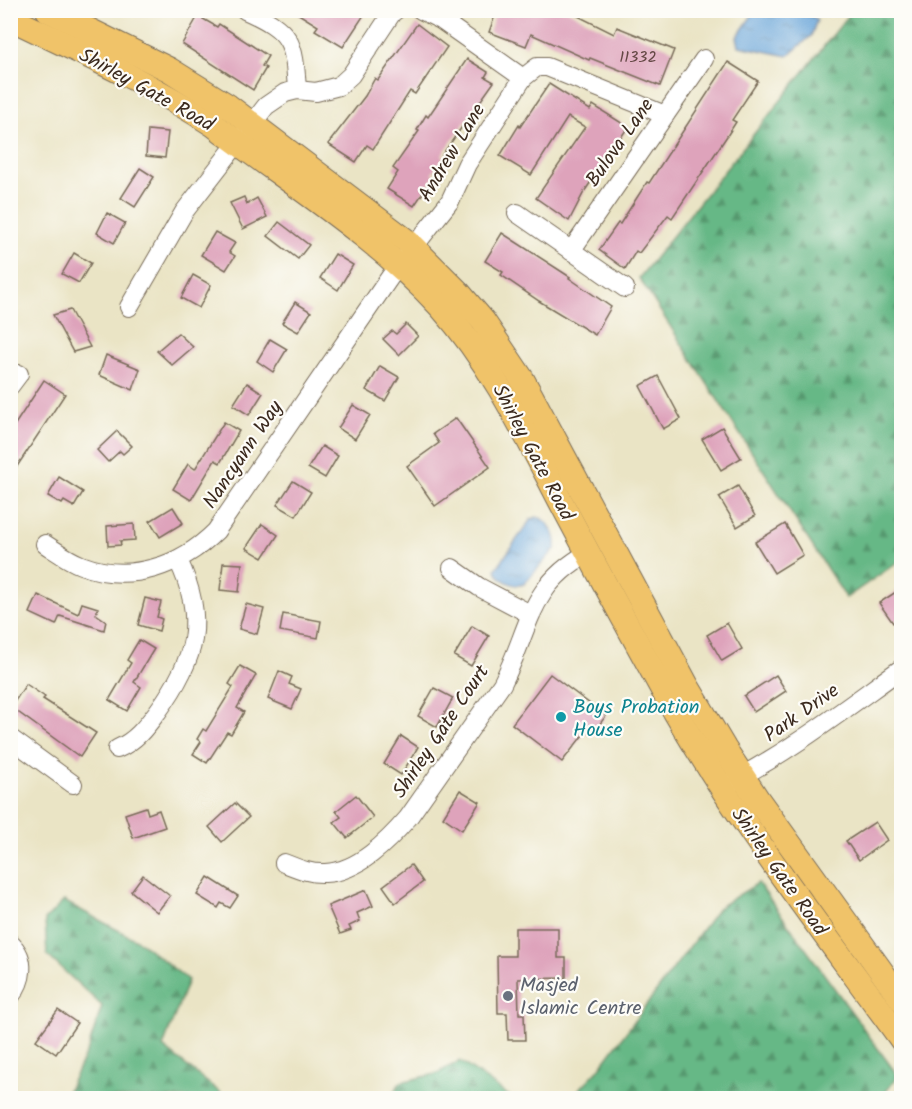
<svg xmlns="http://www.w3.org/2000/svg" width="912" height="1109" viewBox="0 0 912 1109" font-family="Kalam,sans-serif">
	<defs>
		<pattern id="forest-firs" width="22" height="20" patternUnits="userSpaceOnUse" patternTransform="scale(1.5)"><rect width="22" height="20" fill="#66b886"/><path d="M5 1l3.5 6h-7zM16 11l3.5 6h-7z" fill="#55966d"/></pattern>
		<pattern id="water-ripples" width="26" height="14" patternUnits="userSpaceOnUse" patternTransform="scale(1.5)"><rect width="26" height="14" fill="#67a4d9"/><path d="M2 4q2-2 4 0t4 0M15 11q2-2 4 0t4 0" fill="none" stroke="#5686af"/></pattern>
	</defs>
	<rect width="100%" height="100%" fill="#fdfcf7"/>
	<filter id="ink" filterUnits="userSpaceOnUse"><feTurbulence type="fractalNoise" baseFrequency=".0167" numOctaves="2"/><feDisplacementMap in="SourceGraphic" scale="12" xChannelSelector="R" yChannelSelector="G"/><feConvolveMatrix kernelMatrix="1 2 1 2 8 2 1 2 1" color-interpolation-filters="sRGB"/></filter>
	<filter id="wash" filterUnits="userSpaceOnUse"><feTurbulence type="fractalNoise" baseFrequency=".008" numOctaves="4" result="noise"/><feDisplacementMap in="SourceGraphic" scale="24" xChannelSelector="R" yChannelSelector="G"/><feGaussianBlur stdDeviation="1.35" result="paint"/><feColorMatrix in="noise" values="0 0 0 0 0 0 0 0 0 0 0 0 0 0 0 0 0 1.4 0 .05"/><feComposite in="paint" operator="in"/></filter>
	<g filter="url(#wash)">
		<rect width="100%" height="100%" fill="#eae4c5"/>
		<g fill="url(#forest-firs)" stroke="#507152" stroke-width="1.5">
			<polygon points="852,11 901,11 902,559 846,598 639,278"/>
			<polygon points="758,883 898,1076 881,1098 571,1098 598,1070 719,907"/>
			<polygon points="64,901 140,942 188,980 163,1047 227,1098 64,1098 88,1049 102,1006 47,955 45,920"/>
			<polygon points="460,1061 512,1098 389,1098 401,1082 436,1074"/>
		</g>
		<g fill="url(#water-ripples)" stroke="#51677c" stroke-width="1.5">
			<polygon points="755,11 807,11 817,20 811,36 788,56 739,46 737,37"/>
			<path d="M536,517c12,1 22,19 20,31l-32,36c-10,4 -26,-4 -28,-15l35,-50z"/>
		</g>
		<g id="blocks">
			<g fill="#dea3bb">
				<polygon points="292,10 357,10 364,15 343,47 315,30 318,26"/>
				<polygon points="497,10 566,10 614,34 617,27 674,50 660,86 590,58 589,60 531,34 526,46 489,32"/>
				<polygon points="198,16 217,27 219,24 268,56 262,66 266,68 253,90 182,44"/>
				<polygon points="417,24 447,47 415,94 410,91 373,149 367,145 356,162 328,144 365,96 375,78 378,80"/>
				<polygon points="467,59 488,72 485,77 494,82 442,155 444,157 432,173 435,175 414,206 387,189 398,172 393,168 419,131 417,130 426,115 428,117"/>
				<polygon points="728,62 758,81 732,120 736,122 727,136 672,218 668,215 639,253 636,251 625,269 599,250 618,223 620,224 647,182 649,183"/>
				<polygon points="549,84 590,110 593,105 628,127 584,192 569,221 536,198 585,127 568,117 531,175 500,156 519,125 520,127"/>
				<polygon points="148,130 168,132 165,158 146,156"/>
				<polygon points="140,168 154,177 135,207 121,198"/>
				<polygon points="244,197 247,204 257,198 267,217 243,229 230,203"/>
				<polygon points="107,213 125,223 114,243 97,233"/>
				<polygon points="279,222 309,245 298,259 268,236"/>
				<polygon points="215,232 235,243 229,252 235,256 226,270 201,255"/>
				<polygon points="502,233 570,277 569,278 611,307 595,335 539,301 501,275 503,272 485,261"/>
				<polygon points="74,253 91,263 79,283 62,274"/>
				<polygon points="335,254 353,265 338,290 320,278"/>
				<polygon points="193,275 211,285 199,308 181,298"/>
				<polygon points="295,302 311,312 298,332 282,323"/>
				<polygon points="70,310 90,347 73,352 53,315"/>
				<polygon points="406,324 418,336 399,355 383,339 392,331 396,334"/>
				<polygon points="178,333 193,347 172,365 157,351"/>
				<polygon points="270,339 287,349 273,372 257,361"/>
				<polygon points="106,355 140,369 133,390 99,375"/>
				<polygon points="380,366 399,377 385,401 366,390"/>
				<polygon points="658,376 681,419 663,429 640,386"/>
				<polygon points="44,380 65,394 10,477 10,432"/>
				<polygon points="247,383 263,393 249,415 233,405"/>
				<polygon points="353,405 370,415 355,439 338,428"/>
				<polygon points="456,418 490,467 435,506 407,466 439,443 433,434"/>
				<polygon points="224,422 239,431 220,463 215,460 191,500 173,489 188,464 195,469"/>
				<polygon points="722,427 741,458 721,470 702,439"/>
				<polygon points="117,431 132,446 123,454 120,451 108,462 97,450"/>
				<polygon points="322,446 338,456 325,478 308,468"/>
				<polygon points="59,477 83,492 74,507 64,501 62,504 48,496"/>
				<polygon points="293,481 311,492 296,516 277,505"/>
				<polygon points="738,486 755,516 737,527 719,497"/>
				<polygon points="173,507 183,523 160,537 150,521"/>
				<polygon points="134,524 135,540 120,541 121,545 108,546 107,526"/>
				<polygon points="262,524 278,535 263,558 246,548"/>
				<polygon points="785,524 803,555 774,573 755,542"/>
				<polygon points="223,563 242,564 239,592 220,590"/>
				<polygon points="902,588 902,617 893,623 879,603"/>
				<polygon points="38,595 78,614 82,603 98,608 96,614 106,621 104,630 60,616 56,625 30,613"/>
				<polygon points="145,598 161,602 157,617 162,619 159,631 138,625"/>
				<polygon points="246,604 264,609 257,634 239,629"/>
				<polygon points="283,614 321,621 318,638 280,631"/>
				<polygon points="727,623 742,649 722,661 707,635"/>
				<polygon points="472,626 489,636 471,666 454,656"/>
				<polygon points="139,640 154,649 134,682 141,687 127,711 109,700 131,663 127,660"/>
				<polygon points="240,666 256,675 237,708 244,712 231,734 227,732 207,763 193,754 201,742 197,739 203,729 206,731 233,687 229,684"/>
				<polygon points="279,671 292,677 289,684 301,689 292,709 268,699"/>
				<polygon points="550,674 606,716 591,735 586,731 562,762 512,724"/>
				<polygon points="776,675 786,691 754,712 744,696"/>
				<polygon points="26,684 45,697 43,699 96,733 80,757 11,707"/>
				<polygon points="434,688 453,698 437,727 418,716"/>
				<polygon points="401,736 418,747 401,775 384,764"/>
				<polygon points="460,790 480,802 462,830 443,817"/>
				<polygon points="356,795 373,817 347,838 334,822 341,817 336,811"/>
				<polygon points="235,803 249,817 222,842 209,827"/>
				<polygon points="146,807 148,814 159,810 165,827 133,838 125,814"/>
				<polygon points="875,822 887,840 859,860 846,841"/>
				<polygon points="411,865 423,882 395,903 383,886"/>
				<polygon points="143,875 170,896 157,912 131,891"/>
				<polygon points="208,877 238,896 230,908 221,903 218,908 197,895"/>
				<polygon points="366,890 373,906 357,913 360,921 349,926 351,930 340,934 328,906"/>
				<polygon points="515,928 558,928 558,958 566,958 566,978 518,979 519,1014 524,1014 525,1040 508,1040 507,1013 498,1013 497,956 515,956"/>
				<polygon points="58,1010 77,1023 56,1054 36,1040"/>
			</g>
		</g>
	</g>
	<g filter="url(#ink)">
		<use href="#blocks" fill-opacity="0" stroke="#786b58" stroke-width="1.5"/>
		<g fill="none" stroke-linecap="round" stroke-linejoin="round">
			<defs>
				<g id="minor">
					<path d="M245,10c47,21 49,31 52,80"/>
					<polyline points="421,10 441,20 523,78"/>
					<polyline points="517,213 625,288"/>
					<polyline points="571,251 704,59"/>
					<polyline points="129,307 184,212 266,106 285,93 297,90 316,92 339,86 351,75 392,13 396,10"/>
					<polyline points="10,386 19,374"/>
					<path d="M45,544c11,7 23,16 36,21 49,19 100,1 135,-34l174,-254 60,-76 17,-37 56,-86 14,-11h10l118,48"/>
					<polyline points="452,568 479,587 530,614"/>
					<polyline points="10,738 73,784"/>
					<path d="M117,749c19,-8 29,-22 41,-38 38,-52 49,-91 20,-151"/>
					<path d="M731,782c61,-32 115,-74 171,-114"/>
					<path d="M284,863c13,5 26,11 41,10 33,-1 63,-32 83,-55l94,-134c29,-56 25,-97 86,-131"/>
					<path d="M10,943c17,16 13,38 0,54"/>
				</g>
				<g id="major">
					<polyline points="48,10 170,70 228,106 408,242 459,293 483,321 522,379 687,686 724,748 758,800 902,1000"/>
					<path d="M10,18c70,34 140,65 204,107 77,59 162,111 227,182 51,57 84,126 119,193 34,65 70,130 105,194 68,122 155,233 237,346"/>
				</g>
			</defs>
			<use href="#minor" stroke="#786b58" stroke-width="20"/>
			<use href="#major" stroke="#786b58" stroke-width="26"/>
			<use href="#minor" stroke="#fff" stroke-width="18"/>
			<use href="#major" stroke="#f0c369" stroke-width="24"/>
		</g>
	</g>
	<circle fill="#0f9aa8" stroke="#fdfcf7" stroke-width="2" cx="561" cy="717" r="6"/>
	<circle fill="#6b7280" stroke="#fdfcf7" stroke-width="2" cx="508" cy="996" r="6"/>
	<g text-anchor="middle" stroke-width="4.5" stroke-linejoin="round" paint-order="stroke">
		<g font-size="16" fill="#644845">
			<text x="638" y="62">11332</text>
		</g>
		<g font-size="20" fill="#3b2a1e" stroke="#fdfcf7">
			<text transform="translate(147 89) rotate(29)" y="7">Shirley Gate Road</text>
			<text transform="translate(619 142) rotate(-55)" y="7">Bulova Lane</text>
			<text transform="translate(451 152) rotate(-59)" y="7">Andrew Lane</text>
			<text transform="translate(534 452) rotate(62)" y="7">Shirley Gate Road</text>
			<text transform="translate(242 454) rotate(-56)" y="7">Nancyann Way</text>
			<text transform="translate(801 712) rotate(-35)" y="7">Park Drive</text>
			<text transform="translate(440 731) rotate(-56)" y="7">Shirley Gate Court</text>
			<text transform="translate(780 871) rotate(55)" y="7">Shirley Gate Road</text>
		</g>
		<g font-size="20" fill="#0d838f" stroke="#fdfcf7" text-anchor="start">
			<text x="573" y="713">Boys Probation<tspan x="573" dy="23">House</tspan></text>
		</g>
		<g font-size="20" fill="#5b616d" stroke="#fdfcf7" text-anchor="start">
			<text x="520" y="991">Masjed<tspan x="520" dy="23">Islamic Centre</tspan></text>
		</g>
	</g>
	<rect width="912" height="1109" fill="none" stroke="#fdfcf7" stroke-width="36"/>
</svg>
